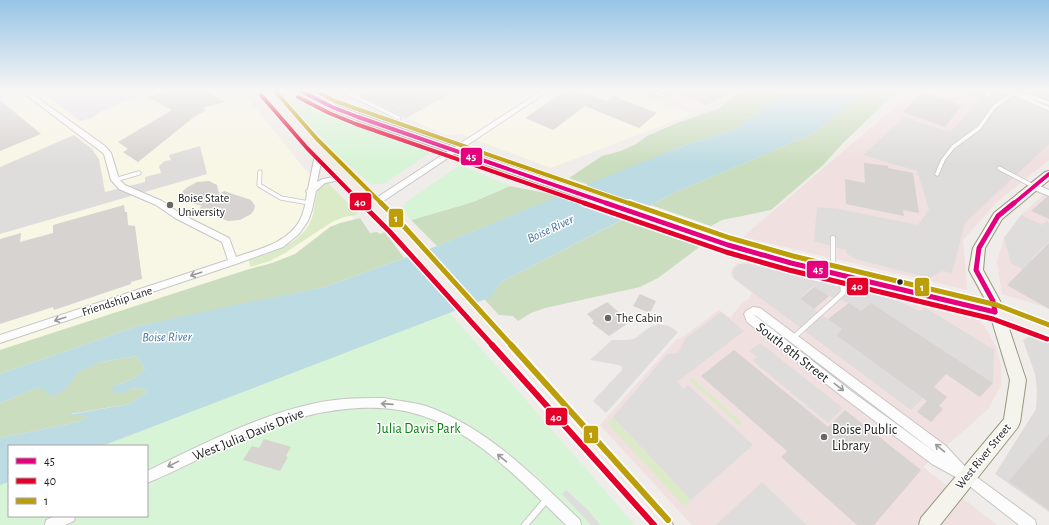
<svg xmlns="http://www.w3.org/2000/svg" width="1049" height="525" viewBox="0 0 1049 525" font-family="'Alegreya Sans',sans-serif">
	<rect width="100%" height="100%" fill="#efece9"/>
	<g fill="#dedcda">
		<polygon points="351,91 454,91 407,118"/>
		<polygon points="668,91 733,91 707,105"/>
		<polygon points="1030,336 1049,343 1049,512 995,474 1036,409 1037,390 1035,374 1023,340"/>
	</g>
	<g fill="#f0e0df">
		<polygon points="914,91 1049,91 1049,160 997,202 963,240 967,290 743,237"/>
		<polygon points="1049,190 1049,308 1002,294 997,262 1004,238 1021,215"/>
		<polygon points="748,258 940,305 964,312 978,318 986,329 996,347 1001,366 1001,386 988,409 923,467 997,525 692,525 600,425 676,340 684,336 719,310 730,318 743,302 749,299 752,293 733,278 731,273 732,268 737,264 747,262"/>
	</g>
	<g fill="#f8f6e5">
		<polygon points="0,91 242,91 303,167 377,242 0,369"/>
		<polygon points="454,91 631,91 692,114 551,168 461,134 446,135 407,118"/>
	</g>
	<g fill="#dcebc7">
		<path d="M327,182l31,31 -1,2 -13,2 -12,5 -47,31 -15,8 -20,6 -1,-7c23,-7 54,-17 63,-42 3,-8 3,-24 7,-31 2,-2 6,-4 8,-5z"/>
		<polygon points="692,378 742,423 740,426 689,380"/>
		<polygon points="613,417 691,500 684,506 607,423"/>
	</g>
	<g fill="#caddbe">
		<polygon points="741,91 786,91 736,129 679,147 589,185 569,178 602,156 621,151 636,144 647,136 677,123 718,109"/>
		<polygon points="866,91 897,91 843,143 822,166 771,210 722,220 711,226 651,205 676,192 812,134"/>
		<polygon points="510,186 561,196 437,246 411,220 473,202"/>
		<polygon points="360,218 370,233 376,232 381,234 385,232 404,258 325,287 138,326 0,374 0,350 246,270 272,263 295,254 330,227 340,223"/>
		<polygon points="624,219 702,245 658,278 640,287 545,308 531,313 518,321 513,316 499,315 484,299 491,296 501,282"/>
		<polygon points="137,356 145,369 135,378 114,386 128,389 141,388 148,391 129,404 70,414 92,417 78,422 0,438 0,403 39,387 66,389 77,372 101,362"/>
	</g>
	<g fill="#d7f4d6">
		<polygon points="292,97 313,108 432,149 430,153 383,184 371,184 336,153 286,99"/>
		<polygon points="460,165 510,186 473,202 411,220 403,211 405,203"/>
		<polygon points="449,312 635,525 0,525 0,485 9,482 9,516 147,516 147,446 102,446"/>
	</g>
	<g fill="#dfdddc">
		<polygon points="954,91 1049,91 1049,144 965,223 952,273 943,271 929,278 855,259 847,254 846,250 814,241 817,207 839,209 918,225 929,209 917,171 863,155 904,117 950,132 980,100"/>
		<polygon points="74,135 92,149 99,159 105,192 145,182 145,177 161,173 159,166 165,161 171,160 169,155 200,146 207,174 0,234 0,167"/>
		<polygon points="1021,215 1042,225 1046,221 1049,223 1049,242 1031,259 1049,269 1049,284 1011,263 1004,238"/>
		<polygon points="739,264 749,264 899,301 919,311 926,308 994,350 993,383 871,303 861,311 849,303 829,296 814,287 813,283 813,286 799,299 842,329 836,335 923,398 911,410 740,283 734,278 733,274 733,270"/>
		<polygon points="721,312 744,331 677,382 683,389 688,385 753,445 691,500 613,417 667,354 678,353 686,338"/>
		<polygon points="658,324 669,326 678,332 606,413 593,401 622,370 622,367 619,365 590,360 612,340 626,340 634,339 650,327"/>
		<polygon points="760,343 843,408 828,423 753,361 757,357 749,351"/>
		<polygon points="762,482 807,525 716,525"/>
		<polygon points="566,490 588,510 600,525 591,525 562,494"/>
	</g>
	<polygon fill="#e4e3e8" points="41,91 151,91 102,111 92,118 80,121"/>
	<polygon fill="#bddbe2" points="786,91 866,91 812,134 676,192 501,282 491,297 102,446 9,446 9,482 0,485 0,438 78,422 90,417 68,415 129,404 148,391 141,388 129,389 125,393 111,392 114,386 135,378 145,369 137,356 101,362 78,372 66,389 53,396 39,387 0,403 0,374 138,326 220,308 325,287 437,246 679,147 736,129"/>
	<g fill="#d6d3d0">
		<polygon points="165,91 208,91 224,102 203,108 206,110 194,117 138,162 123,152 128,149 118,142 172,110 148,97"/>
		<polygon points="367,91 431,91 402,107 382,98 374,102 361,96 369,92"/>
		<polygon points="565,91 579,91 606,101 613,96 657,113 639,128 585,106 553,130 525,118"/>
		<polygon points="691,91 734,91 713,100 691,92"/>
		<polygon points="922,92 962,105 945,127 903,112"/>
		<polygon points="0,100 41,134 0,151"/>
		<polygon points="864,163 888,166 888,168 913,173 919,213 903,210 904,216 846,204 845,179 865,183"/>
		<polygon points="209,181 217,185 219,194 224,191 251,200 255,206 254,210 251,214 240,220 228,221 220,218 216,207 206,214 197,210 202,206 185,201 182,198 183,191 186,188 197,182"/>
		<polygon points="1047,197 1049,197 1049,219 1031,211"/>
		<polygon points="124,205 125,212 127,212 128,225 135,226 142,279 131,282 131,284 54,310 53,307 0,324 0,239 21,233 20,242 53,233 53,225"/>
		<polygon points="1049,243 1049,309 1007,285"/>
		<polygon points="814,287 829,296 814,309 800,299"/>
		<polygon points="640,294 656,301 650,313 633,306"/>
		<polygon points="607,302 630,322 609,336 592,323 594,321 587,314"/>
		<polygon points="849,303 861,311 871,303 993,383 980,397 946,374 934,387 947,397 939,406 943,409 931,422 917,412 927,401 836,335 842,329 828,319"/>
		<polygon points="734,350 828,427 845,410 921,470 874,525 857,525 781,457 787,451 701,376"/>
		<polygon points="1049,434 1049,510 1009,481"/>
		<polygon points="264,439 291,447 286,456 288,457 280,471 243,460 252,446 259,448"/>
	</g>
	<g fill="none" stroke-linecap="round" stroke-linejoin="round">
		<defs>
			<g id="lane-far2">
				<polyline points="1005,91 1013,93"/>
				<polyline points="346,92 399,118"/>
				<polyline points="987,95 993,91"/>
				<polyline points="1049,103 1026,95 1013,93 1049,109"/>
				<polyline points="999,168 1035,187"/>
				<polyline points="260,172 259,185 281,198 309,203"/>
				<polyline points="937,174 943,160 953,147 979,128 994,107 1016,91"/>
				<polyline points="115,180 139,173"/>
			</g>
			<g id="lane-far1">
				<polyline points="833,238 833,272"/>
				<polyline points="793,338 843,293 842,276"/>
			</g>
			<polyline id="lane" points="525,525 547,499"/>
			<g id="street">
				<path d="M21,91h7l77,55 6,7 8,26 6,6 37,16 19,13 48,24 7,19c23,-8 52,-14 64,-37 4,-8 6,-18 7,-27l-1,-2 2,-2 8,-39h6l1,2 -6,30 6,-3 22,-4 4,2 -4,2 -20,4 -9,8 -4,19 -4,11 -9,13 -16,13 -47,17 -236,79v-8l228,-75 -6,-18 -47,-24 -19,-13 -37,-16 -8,-9 -7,-26 -5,-4z"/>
				<polygon points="541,91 548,91 376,206 370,206 369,204 370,202"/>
				<polygon points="647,91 656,91 667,96 662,97"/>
				<polygon points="1032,185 1038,185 1049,190 1049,196 1032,189 1031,187"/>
				<path d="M753,307l7,1 186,138 25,27 64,47 1,5h-17l-56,-44 -31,-17 -89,-67 -96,-75 -3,-8 2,-3zM754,315h1l184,140 -88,-64z"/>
				<path d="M384,398c13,3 29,4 42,8 62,22 108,70 154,114l1,5h-15c-41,-40 -88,-91 -143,-109 -50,-17 -113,-5 -160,14 -40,15 -77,37 -116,53v-12c58,-28 132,-67 197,-72 13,-1 27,-1 40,-1z"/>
				<polygon points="55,516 75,516 74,521 65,525 45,525 46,520"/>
			</g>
			<polygon id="secondary" points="1049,171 1049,180 1002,219 985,248 983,270 1000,301 1026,380 1020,422 1018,427 940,525 919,525 921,518 1004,419 1010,380 986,301 969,270 973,248 994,213 1045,172"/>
			<g id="primary">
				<polygon points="261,91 271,91 316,141 400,224 670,518 673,525 650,525 390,230 308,146"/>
				<polygon points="296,91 308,91 336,105 362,115 732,241 791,258 995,306 1049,326 1049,338 993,317 791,268 723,248 354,119 328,109"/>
			</g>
		</defs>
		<use href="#lane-far2" stroke="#c7c6c5" stroke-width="5"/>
		<use href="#lane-far1" stroke="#c7c6c5" stroke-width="6"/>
		<use href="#lane" stroke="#c7c6c5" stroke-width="8"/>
		<use href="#street" stroke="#c7c6c5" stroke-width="2"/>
		<use href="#secondary" stroke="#989880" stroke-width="2"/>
		<use href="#primary" stroke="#a59a85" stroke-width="2"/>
		<use href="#lane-far2" stroke="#fdfcfc" stroke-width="3.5"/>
		<use href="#lane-far1" stroke="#fdfcfc" stroke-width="4.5"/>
		<use href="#lane" stroke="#fdfcfc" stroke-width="6"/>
		<use href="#street" fill="#fdfcfc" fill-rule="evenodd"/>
		<use href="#secondary" fill="#f4f4ec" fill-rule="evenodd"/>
		<use href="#primary" fill="#f2ece6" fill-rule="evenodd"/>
		<defs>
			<g id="bus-1-far1">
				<polyline points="301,91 332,107 358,117 609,204"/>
				<polyline points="1013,204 1049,174"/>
			</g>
			<g id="bus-1">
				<polyline points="606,203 728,245 791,263 995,312"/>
				<polyline points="995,312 993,301 976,270 979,248 998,216 1014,203"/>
			</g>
			<g id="bus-2-far2">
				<polyline points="261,95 307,148 362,204"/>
				<polyline points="298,97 329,113 356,124 587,204"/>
			</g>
			<g id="bus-2-far1">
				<polyline points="361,203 390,232 493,346"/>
				<polyline points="584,203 726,252 789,270 993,319 1047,339"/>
			</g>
			<polyline id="bus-2" points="492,345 654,525"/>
			<g id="bus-3-far2">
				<polyline points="275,91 317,139 382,204"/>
				<polyline points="316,91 335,101 360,110 631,204"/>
			</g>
			<g id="bus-3-far1">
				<polyline points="381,203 400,222 512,346"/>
				<polyline points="629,203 730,238 793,256 997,305 1049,325"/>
			</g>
			<polyline id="bus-3" points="511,345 668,520"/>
		</defs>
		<use href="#bus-1-far1" stroke="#fff" stroke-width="6"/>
		<use href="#bus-1" stroke="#fff" stroke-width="8"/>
		<use href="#bus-2-far2" stroke="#fff" stroke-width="6"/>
		<use href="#bus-2-far1" stroke="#fff" stroke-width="8"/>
		<use href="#bus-2" stroke="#fff" stroke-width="10"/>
		<use href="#bus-3-far2" stroke="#fff" stroke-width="6"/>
		<use href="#bus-3-far1" stroke="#fff" stroke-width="8"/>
		<use href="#bus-3" stroke="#fff" stroke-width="10"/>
		<use href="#bus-1-far1" stroke="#e5007d" stroke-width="4"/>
		<use href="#bus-1" stroke="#e5007d" stroke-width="5"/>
		<use href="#bus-2-far2" stroke="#e4002b" stroke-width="4"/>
		<use href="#bus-2-far1" stroke="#e4002b" stroke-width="5"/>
		<use href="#bus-2" stroke="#e4002b" stroke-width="6"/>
		<use href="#bus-3-far2" stroke="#bc9d0a" stroke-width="4"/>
		<use href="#bus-3-far1" stroke="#bc9d0a" stroke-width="5"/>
		<use href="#bus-3" stroke="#bc9d0a" stroke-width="6"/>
	</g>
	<defs><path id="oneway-shaft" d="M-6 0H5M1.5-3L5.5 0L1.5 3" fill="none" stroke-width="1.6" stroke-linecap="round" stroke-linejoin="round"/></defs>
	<g stroke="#9a9999">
		<use href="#oneway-shaft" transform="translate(196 274) rotate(162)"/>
		<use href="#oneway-shaft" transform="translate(60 319) rotate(162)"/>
		<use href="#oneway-shaft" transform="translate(839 387) rotate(38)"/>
		<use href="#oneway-shaft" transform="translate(387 404) rotate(-176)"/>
		<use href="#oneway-shaft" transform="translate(940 448) rotate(-140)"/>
		<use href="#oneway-shaft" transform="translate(502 458) rotate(-140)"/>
		<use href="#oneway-shaft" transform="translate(173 464) rotate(154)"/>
	</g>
	<linearGradient id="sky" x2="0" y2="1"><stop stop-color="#97c4e6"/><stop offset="0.55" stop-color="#f8f6f5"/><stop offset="1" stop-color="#f8f6f5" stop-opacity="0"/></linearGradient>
	<rect width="1049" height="164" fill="url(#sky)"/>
	<g fill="#686766" stroke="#fff" stroke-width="1.5">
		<circle cx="170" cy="205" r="4"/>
		<circle cx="608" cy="318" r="4"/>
		<circle cx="824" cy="437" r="4"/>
	</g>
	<circle fill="#202020" stroke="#fff" stroke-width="1.5" cx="900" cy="282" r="3.5"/>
	<g text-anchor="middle" stroke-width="3" stroke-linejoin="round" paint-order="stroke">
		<g font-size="12" fill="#202020" stroke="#fff" text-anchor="start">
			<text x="178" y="202">Boise State<tspan x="178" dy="14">University</tspan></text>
			<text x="616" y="322">The Cabin</text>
		</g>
		<g font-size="12" fill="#202020" stroke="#fff">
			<text transform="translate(117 301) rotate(-18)" y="4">Friendship Lane</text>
			<text transform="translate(983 456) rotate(-51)" y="4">West River Street</text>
		</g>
		<g font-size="13" font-style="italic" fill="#4476a2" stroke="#fff">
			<text transform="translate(550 228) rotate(-25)" y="5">Boise River</text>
			<text transform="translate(167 336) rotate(-1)" y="5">Boise River</text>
		</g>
		<g font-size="14" fill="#202020" stroke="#fff">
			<text transform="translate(793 352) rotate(38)" y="5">South 8th Street</text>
			<text transform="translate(248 434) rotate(-22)" y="5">West Julia Davis Drive</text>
		</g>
		<g font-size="14" fill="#0a8211" stroke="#fff">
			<text x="419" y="433">Julia Davis Park</text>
		</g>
		<g font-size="14" fill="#202020" stroke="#fff" text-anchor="start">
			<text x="832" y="434">Boise Public<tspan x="832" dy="16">Library</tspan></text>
		</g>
	</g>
	<g stroke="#fff" stroke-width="1.5">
		<rect x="460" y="147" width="23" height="19" rx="4" fill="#e5007d"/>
		<rect x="349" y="192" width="23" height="19" rx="4" fill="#e4002b"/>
		<rect x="388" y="208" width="16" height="20" rx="4" fill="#bc9d0a"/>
		<rect x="806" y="260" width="23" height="19" rx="4" fill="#e5007d"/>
		<rect x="846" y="277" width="23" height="19" rx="4" fill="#e4002b"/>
		<rect x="914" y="277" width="16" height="20" rx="4" fill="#bc9d0a"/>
		<rect x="545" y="407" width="23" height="19" rx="4" fill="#e4002b"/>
		<rect x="583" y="425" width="16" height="19" rx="4" fill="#bc9d0a"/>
	</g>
	<g font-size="11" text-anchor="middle" font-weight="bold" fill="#fff">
		<text x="471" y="160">45</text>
		<text x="360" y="206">40</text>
		<text x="396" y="222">1</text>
		<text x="818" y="273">45</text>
		<text x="857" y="290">40</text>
		<text x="922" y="291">1</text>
		<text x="556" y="421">40</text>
		<text x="591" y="438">1</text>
	</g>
	<rect x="8" y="445" width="140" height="72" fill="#ffffff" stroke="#a6a6a6"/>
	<rect x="16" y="458" width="20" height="6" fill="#e5007d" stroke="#a6a6a6"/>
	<text x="44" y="465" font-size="12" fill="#202020">45</text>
	<rect x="16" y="478" width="20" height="6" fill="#e4002b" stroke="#a6a6a6"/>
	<text x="44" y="485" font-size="12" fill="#202020">40</text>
	<rect x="16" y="498" width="20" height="6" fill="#bc9d0a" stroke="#a6a6a6"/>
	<text x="44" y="505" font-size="12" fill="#202020">1</text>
</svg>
